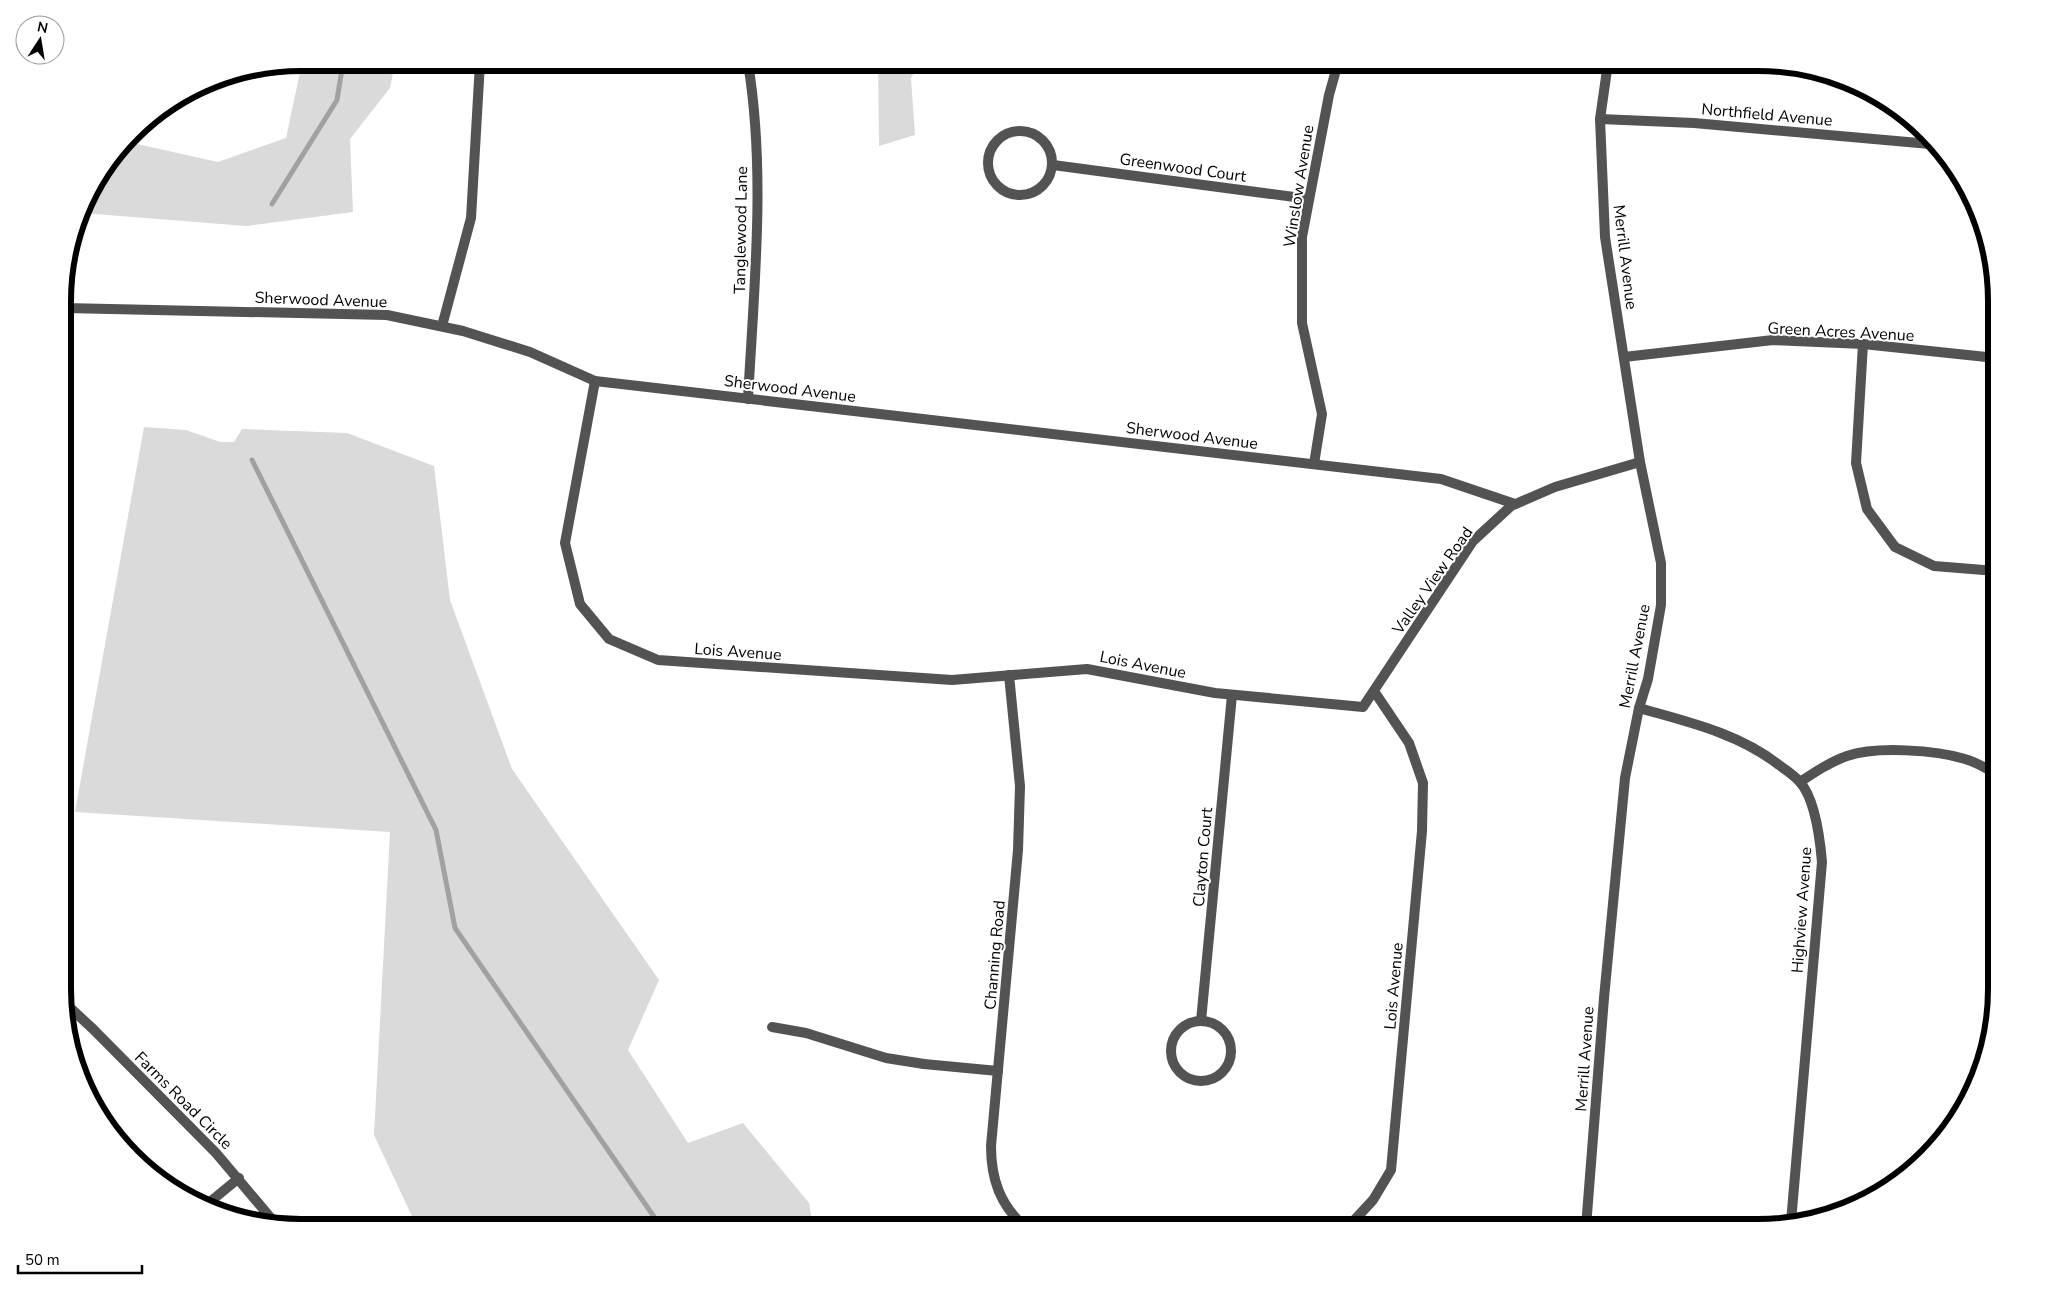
<svg xmlns="http://www.w3.org/2000/svg" width="2059" height="1290" viewBox="0 0 2059 1290" font-family="'Nunito Sans',sans-serif">
	<rect width="100%" height="100%" fill="#fff"/>
	<g fill="#dadada">
		<polygon points="302,63 395,63 390,88 350,139 353,212 246,226 82,213 87,195 128,142 218,162 286,138"/>
		<polygon points="878,63 919,63 911,78 915,135 879,146"/>
		<polygon points="144,427 186,430 220,442 234,442 242,429 347,433 434,466 450,600 512,769 659,980 628,1050 688,1143 743,1123 809,1203 813,1227 417,1227 374,1135 390,832 75,812"/>
	</g>
	<g fill="none" stroke-linecap="round" stroke-linejoin="round">
		<g stroke="#a1a1a1" stroke-width="5">
			<polyline points="272,204 337,100 343,63"/>
			<polyline points="252,460 436,830 455,928 661,1227"/>
		</g>
		<polyline stroke="#535353" stroke-width="10" points="772,1027 806,1033 886,1058 924,1064"/>
		<g stroke="#535353" stroke-width="10">
			<path d="M748,63c18,110 6,224 0,336"/>
			<polyline points="1600,119 1694,123 1930,144"/>
			<circle cx="1020" cy="163" r="32"/>
			<polyline points="1053,165 1309,199"/>
			<polyline points="65,308 387,315 463,331 530,352 595,381 1441,479 1515,504"/>
			<polyline points="442,326 471,218 480,63"/>
			<polyline points="1863,344 1856,463 1867,509 1895,547 1934,566 1996,571"/>
			<polyline points="1624,357 1773,340 1863,344 1996,358"/>
			<polyline points="595,381 565,543 580,604 609,639 658,660 952,680 1087,669 1215,693 1363,707 1473,541 1511,506 1555,487 1640,462"/>
			<polyline points="1314,464 1322,414 1302,323 1302,237 1329,95 1338,63"/>
			<path d="M1009,675l11,111 -2,64 -27,296c0,33 9,59 34,81"/>
			<path d="M1639,708c49,14 99,25 140,57 7,5 15,10 21,17 15,17 20,57 22,80l-31,360"/>
			<path d="M1800,782c15,-10 30,-20 47,-26 29,-10 89,-6 118,3 11,3 21,9 31,15"/>
			<polyline points="65,1003 93,1029 216,1153 275,1223"/>
			<polyline points="1201,1021 1232,695"/>
			<circle cx="1201" cy="1051" r="30"/>
			<polyline points="924,1064 998,1071"/>
			<polyline points="205,1206 239,1178"/>
			<polyline points="1348,1227 1373,1200 1391,1170 1422,831 1423,783 1409,743 1374,691"/>
			<polyline points="1586,1227 1604,998 1625,778 1639,708 1648,679 1661,605 1661,563 1640,462 1605,237 1600,119 1608,63"/>
		</g>
	</g>
	<g text-anchor="middle" stroke-width="4" stroke-linejoin="round" paint-order="stroke">
		<g font-size="16" fill="#000" stroke="#fff">
			<text transform="translate(1767 114) rotate(5)" y="6">Northfield Avenue</text>
			<text transform="translate(1183 167) rotate(8)" y="6">Greenwood Court</text>
			<text transform="translate(1298 186) rotate(-81)" y="6">Winslow Avenue</text>
			<text transform="translate(740 230) rotate(-89)" y="6">Tanglewood Lane</text>
			<text transform="translate(1626 257) rotate(83)" y="6">Merrill Avenue</text>
			<text transform="translate(321 299) rotate(2)" y="6">Sherwood Avenue</text>
			<text transform="translate(1841 331) rotate(3)" y="6">Green Acres Avenue</text>
			<text transform="translate(790 388) rotate(7)" y="6">Sherwood Avenue</text>
			<text transform="translate(1192 435) rotate(7)" y="6">Sherwood Avenue</text>
			<text transform="translate(1432 580) rotate(-55)" y="6">Valley View Road</text>
			<text transform="translate(738 651) rotate(4)" y="6">Lois Avenue</text>
			<text transform="translate(1634 656) rotate(-79)" y="6">Merrill Avenue</text>
			<text transform="translate(1143 664) rotate(11)" y="6">Lois Avenue</text>
			<text transform="translate(1202 857) rotate(-85)" y="6">Clayton Court</text>
			<text transform="translate(1801 910) rotate(-86)" y="6">Highview Avenue</text>
			<text transform="translate(994 955) rotate(-85)" y="6">Channing Road</text>
			<text transform="translate(1393 986) rotate(-85)" y="6">Lois Avenue</text>
			<text transform="translate(1584 1059) rotate(-86)" y="6">Merrill Avenue</text>
			<text transform="translate(184 1100) rotate(45)" y="6">Farms Road Circle</text>
		</g>
	</g>
	<path d="M0 0H2059V1290H0ZM301 71H1758A230 230 0 0 1 1988 301V989A230 230 0 0 1 1758 1219H301A230 230 0 0 1 71 989V301A230 230 0 0 1 301 71Z" fill="#fff" fill-rule="evenodd"/>
	<path fill="none" stroke="#000" stroke-width="6" d="M301 71H1758A230 230 0 0 1 1988 301V989A230 230 0 0 1 1758 1219H301A230 230 0 0 1 71 989V301A230 230 0 0 1 301 71Z"/>
	<g transform="translate(40 40) rotate(12)"><circle r="24" fill="#ffffff" stroke="#999999"/>
	<path d="M0-4L9 19L0 12L-9 19Z" fill="#000000"/>
	<text y="-8" font-size="14" font-weight="bold" text-anchor="middle" fill="#000000">N</text>
	</g>
	<path d="M18 1265v8h124v-8" fill="none" stroke="#000000" stroke-width="2.5"/>
	<text x="25" y="1265" font-size="15" fill="#000000" stroke="#ffffff" stroke-width="4" paint-order="stroke">50 m</text>
</svg>
